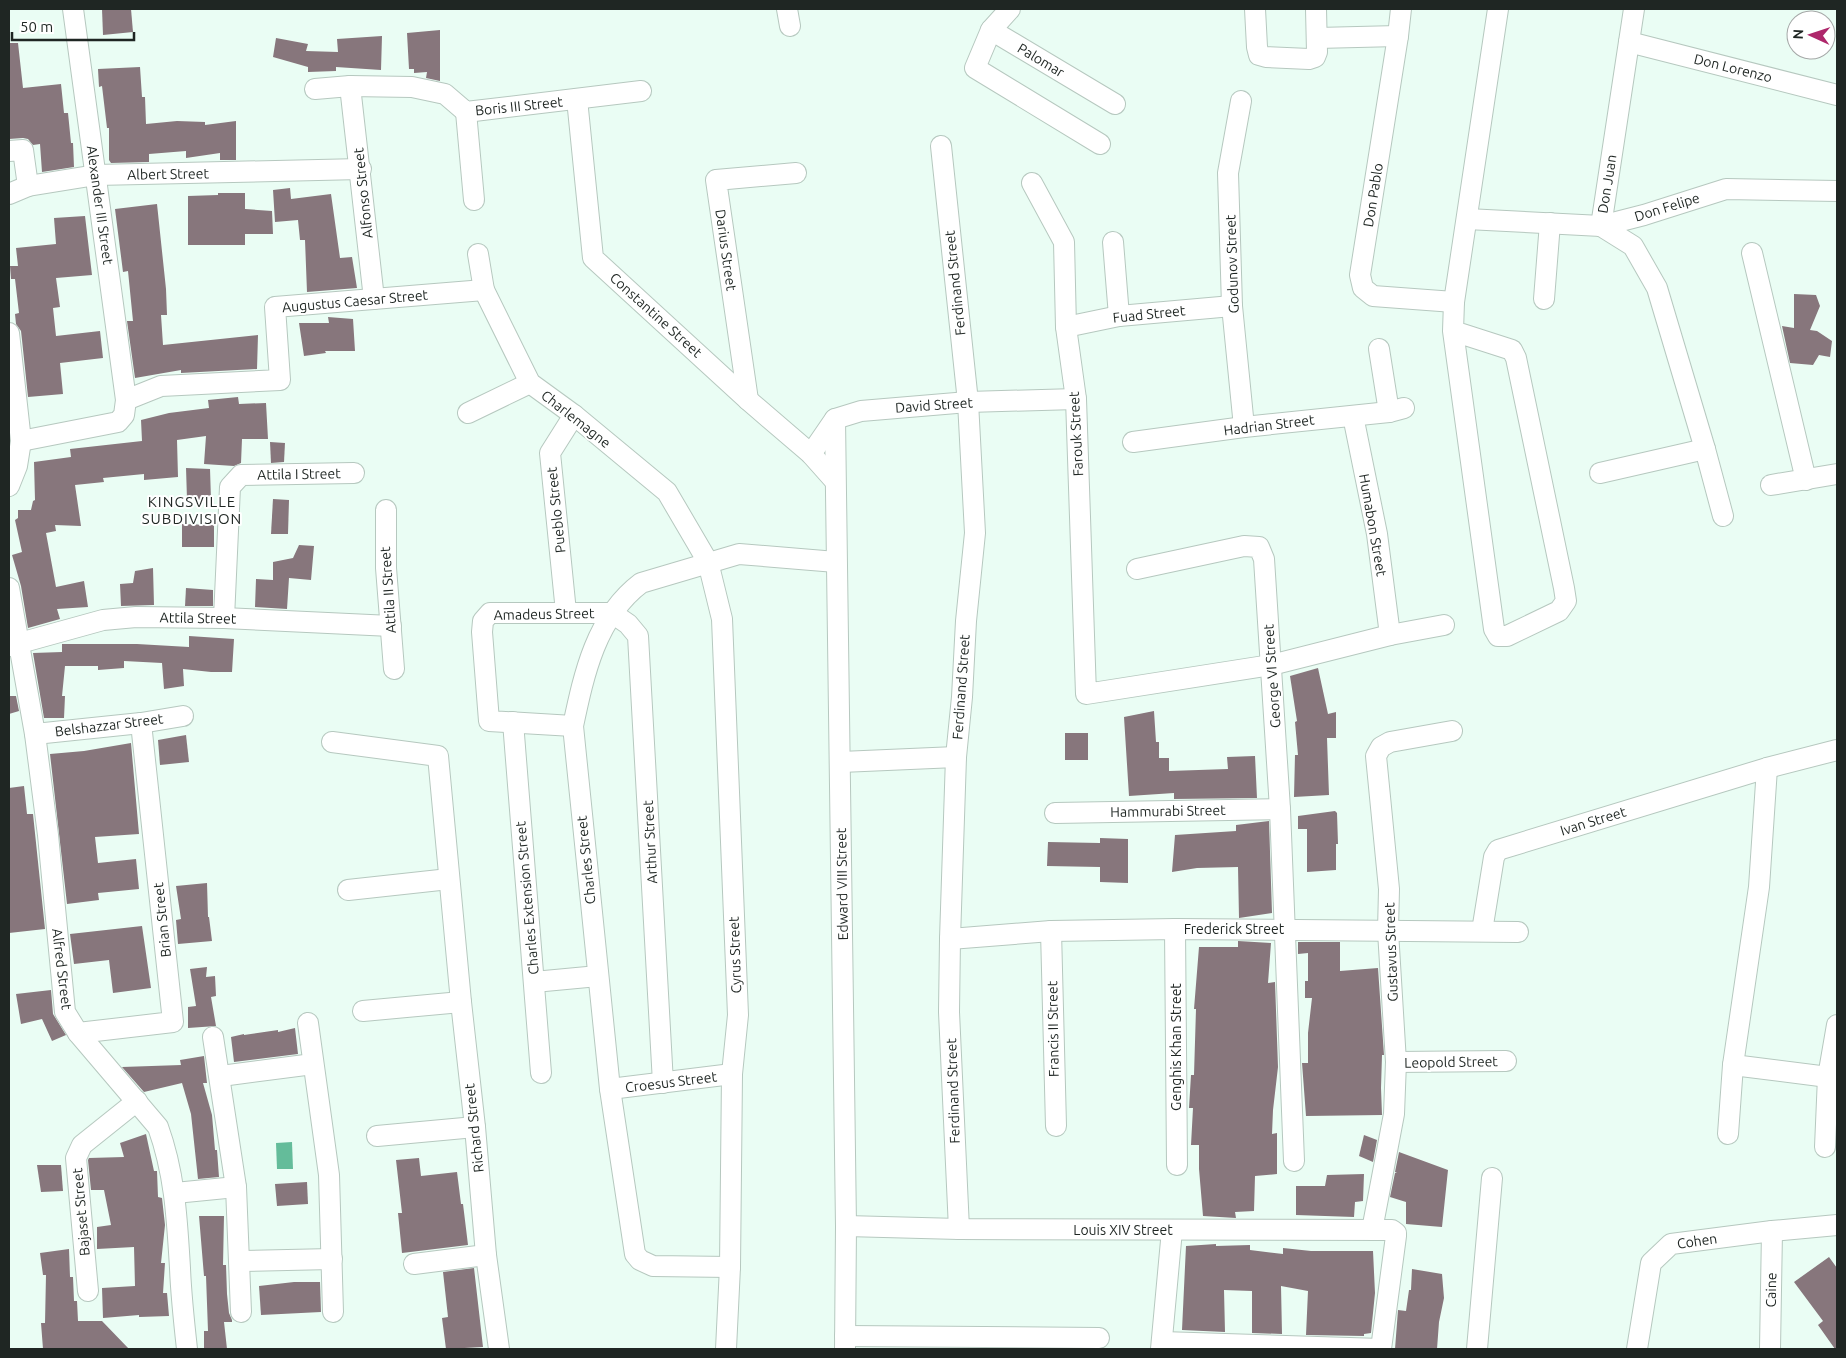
<svg xmlns="http://www.w3.org/2000/svg" width="1846" height="1358" viewBox="0 0 1846 1358" font-family="Ubuntu,sans-serif">
	<rect width="100%" height="100%" fill="#eafdf4"/>
	<polygon fill="#64bc9a" points="292,1142 293,1169 277,1169 276,1143"/>
	<g fill="#87767c">
		<polygon points="102,9 131,9 133,32 103,35"/>
		<polygon points="440,30 440,81 426,78 427,72 414,73 414,69 409,69 407,33"/>
		<polygon points="382,36 381,70 336,67 336,71 308,72 308,67 273,57 276,38 308,44 306,51 338,52 337,39"/>
		<polygon points="9,43 18,43 23,88 61,84 64,113 68,113 71,143 73,143 74,167 42,172 40,144 33,145 28,139 23,138 9,139"/>
		<polygon points="140,67 142,97 145,97 146,124 177,121 205,122 205,125 236,121 236,160 220,160 220,153 186,158 186,151 149,154 149,162 111,163 109,160 109,128 107,128 102,86 99,87 98,69"/>
		<polygon points="290,188 291,199 331,194 340,258 352,257 357,288 307,292 305,240 300,240 298,220 275,222 273,190"/>
		<polygon points="218,193 245,193 245,209 272,211 273,234 245,234 245,245 188,245 188,196 218,195"/>
		<polygon points="157,204 166,289 167,315 161,315 163,345 258,335 257,369 181,373 181,370 135,378 127,321 133,321 128,271 123,272 115,209"/>
		<polygon points="85,216 92,275 56,278 60,307 53,308 56,336 100,331 103,358 60,363 63,394 28,397 22,340 21,331 16,324 15,314 19,313 15,279 11,279 10,266 18,266 16,248 56,244 54,218"/>
		<polygon points="1794,294 1816,295 1820,306 1810,330 1817,331 1832,341 1830,357 1819,355 1813,365 1790,363 1782,326 1794,328"/>
		<polygon points="328,317 353,319 355,351 325,351 326,353 304,356 299,323 329,323"/>
		<polygon points="238,397 239,404 266,403 268,439 242,439 241,463 234,466 204,464 206,436 177,440 178,477 144,480 144,474 103,478 104,482 75,485 81,526 55,525 56,531 46,533 56,587 84,581 88,607 57,609 60,619 28,628 21,586 12,555 22,552 15,520 18,518 18,510 31,510 33,501 35,500 34,462 71,457 70,449 142,441 141,420 169,413 209,408 208,400"/>
		<polygon points="270,442 285,443 284,462 271,463"/>
		<polygon points="186,468 210,469 211,501 187,499"/>
		<polygon points="273,499 289,500 288,534 271,534"/>
		<polygon points="182,524 214,525 214,547 182,547"/>
		<polygon points="299,545 314,546 311,580 289,578 287,609 255,607 256,579 273,580 273,562 293,558"/>
		<polygon points="153,568 154,605 121,606 120,584 133,583 135,571"/>
		<polygon points="186,588 213,590 213,606 185,606"/>
		<polygon points="189,636 234,639 232,672 211,672 183,669 184,686 164,689 162,663 124,661 124,668 98,670 98,666 65,666 62,696 65,696 64,718 44,718 33,653 62,652 62,644 137,644 189,647"/>
		<polygon points="1318,668 1328,714 1336,712 1336,738 1327,738 1329,795 1294,797 1295,755 1298,755 1295,722 1297,721 1290,676"/>
		<polygon points="9,696 16,696 19,711 9,714"/>
		<polygon points="1154,711 1156,742 1159,742 1159,758 1169,758 1169,771 1228,769 1227,757 1255,756 1257,798 1174,799 1174,793 1129,796 1124,717"/>
		<rect x="1065" y="733" width="23" height="27"/>
		<polygon points="186,735 189,762 160,765 158,740"/>
		<polygon points="131,743 139,834 95,837 98,863 136,859 139,889 98,893 99,900 67,904 50,754 84,751"/>
		<polygon points="24,786 27,814 33,814 45,929 9,933 9,788"/>
		<polygon points="1335,811 1337,813 1338,844 1336,844 1336,870 1307,872 1307,829 1298,829 1298,816"/>
		<polygon points="1269,821 1272,913 1239,918 1238,867 1197,868 1172,872 1175,835 1236,831 1236,825"/>
		<polygon points="1100,838 1128,839 1128,883 1100,882 1100,867 1047,866 1048,842 1100,843"/>
		<polygon points="207,883 208,917 209,917 212,941 178,944 176,920 181,919 176,886"/>
		<polygon points="142,926 151,988 113,993 109,960 74,964 70,934"/>
		<polygon points="1238,941 1271,943 1268,983 1275,982 1278,1067 1273,1110 1272,1134 1277,1133 1277,1174 1255,1176 1254,1211 1235,1212 1236,1218 1203,1216 1199,1169 1199,1145 1191,1145 1193,1108 1189,1108 1191,1075 1194,1075 1196,1009 1194,1009 1199,947 1238,947"/>
		<polygon points="1298,942 1340,942 1340,971 1378,968 1384,1055 1382,1055 1381,1088 1382,1115 1306,1116 1302,1063 1308,1063 1308,1033 1312,998 1305,998 1305,981 1308,981 1308,953 1298,954"/>
		<polygon points="207,967 206,977 215,976 216,996 211,997 216,1026 188,1028 188,1007 196,1006 190,969"/>
		<polygon points="51,990 53,1014 66,1035 52,1041 42,1019 21,1024 16,994"/>
		<polygon points="295,1028 298,1054 234,1062 231,1037 244,1034 244,1035 278,1030 278,1032"/>
		<polygon points="204,1056 207,1083 203,1083 212,1115 215,1150 217,1150 219,1177 198,1179 191,1114 182,1083 144,1092 122,1067 181,1065 180,1060"/>
		<polygon points="146,1134 154,1171 157,1171 158,1197 162,1198 165,1225 161,1263 165,1263 163,1293 167,1293 169,1316 139,1317 139,1315 103,1318 102,1288 135,1286 134,1247 97,1249 97,1227 111,1225 104,1190 91,1190 88,1160 89,1158 124,1157 120,1143"/>
		<polygon points="1364,1135 1377,1140 1373,1162 1359,1156"/>
		<polygon points="1399,1152 1448,1170 1442,1227 1406,1224 1406,1202 1390,1197 1395,1173 1397,1173 1395,1172"/>
		<polygon points="419,1158 421,1176 457,1172 461,1204 463,1204 468,1245 402,1253 398,1213 402,1213 396,1160"/>
		<polygon points="37,1165 61,1165 63,1191 41,1192"/>
		<polygon points="1364,1174 1363,1201 1355,1202 1354,1217 1296,1215 1296,1186 1325,1186 1327,1175"/>
		<polygon points="307,1182 308,1204 277,1206 275,1184"/>
		<polygon points="199,1216 224,1216 223,1265 226,1265 227,1294 229,1313 232,1320 232,1322 224,1322 227,1349 204,1348 204,1331 208,1331 206,1276 204,1276"/>
		<polygon points="1216,1244 1216,1246 1250,1245 1250,1250 1283,1254 1283,1248 1311,1251 1373,1251 1375,1293 1371,1333 1364,1334 1364,1336 1306,1335 1308,1291 1281,1286 1282,1334 1252,1333 1252,1291 1224,1290 1225,1332 1182,1330 1186,1246"/>
		<polygon points="69,1249 70,1277 73,1277 74,1301 77,1301 78,1321 102,1321 129,1349 43,1349 41,1323 45,1323 46,1275 43,1275 40,1253"/>
		<polygon points="1829,1257 1837,1268 1837,1349 1835,1349 1818,1325 1823,1321 1794,1282"/>
		<polygon points="474,1268 483,1347 446,1349 442,1318 448,1317 443,1272"/>
		<polygon points="1412,1269 1442,1274 1444,1298 1439,1322 1437,1349 1395,1349 1398,1310 1406,1311 1409,1290 1411,1290"/>
		<polygon points="294,1282 320,1282 321,1312 261,1315 259,1286"/>
	</g>
	<g fill="none" stroke-linecap="round" stroke-linejoin="round">
		<defs>
			<g id="minor">
				<polyline points="787,9 790,26"/>
				<polyline points="1010,9 991,30 1115,104"/>
				<polyline points="1255,9 1257,47 1259,55 1266,57 1309,59 1315,57 1317,52 1316,9"/>
				<polyline points="1401,9 1398,36 1360,275 1363,288 1373,296 1454,302"/>
				<polyline points="991,30 975,68 1100,144"/>
				<polyline points="1317,38 1398,36"/>
				<polyline points="1629,42 1837,95"/>
				<polyline points="350,86 374,299"/>
				<polyline points="315,89 350,86 412,87 445,94 466,112 641,91"/>
				<polyline points="577,99 593,258 748,400 811,454 835,481"/>
				<polyline points="1241,101 1228,173 1232,306 1244,427"/>
				<polyline points="466,112 474,200"/>
				<polyline points="941,146 968,402 975,533 966,621 962,697 956,757 950,939 949,1012 959,1229"/>
				<polyline points="9,151 23,150 28,186"/>
				<polyline points="1032,183 1064,242 1066,327 1076,399 1086,694 1271,665 1390,635 1444,625"/>
				<polyline points="9,194 28,186 96,175 361,169"/>
				<polyline points="1467,219 1601,226 1644,215 1726,189 1837,191"/>
				<polyline points="1601,226 1633,246 1657,288 1705,449 1723,516"/>
				<polyline points="1601,226 1634,9"/>
				<polyline points="1113,242 1119,316"/>
				<polyline points="1752,253 1806,480"/>
				<polyline points="478,254 484,290 530,383 574,415 667,492 708,562 722,619 738,1015 732,1074 730,1267 726,1349"/>
				<polyline points="1544,299 1550,223"/>
				<polyline points="1066,327 1119,316 1232,306"/>
				<polyline points="1453,331 1512,350 1516,358 1564,588 1566,601 1559,611 1507,636 1498,636 1494,629 1453,331 1454,302 1498,9"/>
				<polyline points="9,333 21,441 17,466 9,486"/>
				<polyline points="1379,349 1389,412"/>
				<polyline points="126,400 161,386 280,380 275,307 484,290"/>
				<polyline points="748,400 716,180 796,173"/>
				<polyline points="468,413 530,383"/>
				<polyline points="1353,416 1377,534 1390,635"/>
				<polyline points="835,419 846,1226 845,1349"/>
				<polyline points="21,441 118,422 124,415 126,400 73,9"/>
				<polyline points="1133,442 1244,427 1389,412 1404,408"/>
				<polyline points="811,454 835,419 861,411 968,402 1076,399"/>
				<polyline points="1600,473 1705,449"/>
				<polyline points="1771,485 1837,474"/>
				<polyline points="386,510 386,568 394,669"/>
				<polyline points="1137,569 1244,546 1259,547 1264,559 1280,809 1294,1161"/>
				<path d="M9,588l26,146 13,101 17,177 13,21 80,94c17,47 19,92 22,141 1,27 4,54 7,81"/>
				<polyline points="566,612 550,453 574,415"/>
				<polyline points="224,618 230,487 241,475 354,473"/>
				<polyline points="9,646 103,620 136,617 224,618 391,626"/>
				<polyline points="513,722 541,1073"/>
				<polyline points="573,726 489,721 482,632 483,621 490,613 612,613 628,624 638,636 663,1083"/>
				<polyline points="35,734 141,723 183,716"/>
				<polyline points="332,742 438,756 461,1002 475,1127 486,1255 499,1349"/>
				<polyline points="841,762 956,757"/>
				<polyline points="1055,813 1280,809"/>
				<polyline points="348,890 449,879"/>
				<polyline points="1175,929 1177,1165"/>
				<polyline points="1051,931 1056,1126"/>
				<polyline points="1482,931 1494,857 1498,850 1767,768 1837,750"/>
				<polyline points="950,939 1051,931 1175,929 1518,932"/>
				<polyline points="534,982 598,976"/>
				<polyline points="363,1011 461,1002"/>
				<polyline points="308,1023 329,1175 333,1312"/>
				<polyline points="78,1033 173,1022 141,723"/>
				<polyline points="213,1037 236,1187 241,1312"/>
				<polyline points="1396,1062 1506,1061"/>
				<polyline points="1733,1065 1828,1077"/>
				<polyline points="221,1076 313,1064"/>
				<polyline points="610,1089 732,1074"/>
				<polyline points="1728,1134 1733,1065 1759,887 1767,768"/>
				<polyline points="377,1136 475,1127"/>
				<polyline points="1825,1147 1828,1077 1837,1025"/>
				<polyline points="175,1193 236,1187"/>
				<polyline points="846,1226 959,1229 1392,1230 1396,1233 1396,1236 1381,1349"/>
				<polyline points="1372,1230 1394,1114 1396,1062 1388,931 1389,889 1376,756 1381,747 1390,742 1452,731"/>
				<polyline points="240,1261 332,1259"/>
				<polyline points="414,1264 486,1255"/>
				<path d="M730,1267l-77,-1 -13,-6 -5,-6 -25,-165 -37,-363c11,-52 23,-109 68,-143l98,-29 97,8"/>
				<polyline points="88,1291 76,1158 82,1145 137,1101"/>
				<polyline points="845,1336 1099,1338"/>
				<polyline points="1162,1342 1381,1349"/>
				<polyline points="1161,1349 1172,1230"/>
				<polyline points="1477,1349 1492,1178"/>
				<polyline points="1637,1349 1651,1263 1671,1244 1772,1231 1837,1225"/>
				<polyline points="1770,1349 1772,1231"/>
			</g>
		</defs>
		<use href="#minor" stroke="#b6c8bf" stroke-width="22"/>
		<use href="#minor" stroke="#fff" stroke-width="20"/>
	</g>
	<g text-anchor="middle" stroke-width="4" stroke-linejoin="round" paint-order="stroke">
		<g font-size="14" fill="#1f2623" stroke="#fff">
			<text transform="translate(1041 60) rotate(31)" y="5">Palomar</text>
			<text transform="translate(1733 68) rotate(14)" y="5">Don Lorenzo</text>
			<text transform="translate(519 106) rotate(-6)" y="5">Boris III Street</text>
			<text transform="translate(168 174) rotate(-1)" y="5">Albert Street</text>
			<text transform="translate(1607 184) rotate(-81)" y="5">Don Juan</text>
			<text transform="translate(363 193) rotate(-96)" y="5">Alfonso Street</text>
			<text transform="translate(1373 195) rotate(-81)" y="5">Don Pablo</text>
			<text transform="translate(100 205) rotate(82)" y="5">Alexander III Street</text>
			<text transform="translate(1667 207) rotate(-17)" y="5">Don Felipe</text>
			<text transform="translate(726 250) rotate(82)" y="5">Darius Street</text>
			<text transform="translate(1232 264) rotate(-92)" y="5">Godunov Street</text>
			<text transform="translate(955 283) rotate(-96)" y="5">Ferdinand Street</text>
			<text transform="translate(355 301) rotate(-5)" y="5">Augustus Caesar Street</text>
			<text transform="translate(1149 314) rotate(-6)" y="5">Fuad Street</text>
			<text transform="translate(656 315) rotate(42)" y="5">Constantine Street</text>
			<text transform="translate(934 405) rotate(-4)" y="5">David Street</text>
			<text transform="translate(576 419) rotate(38)" y="5">Charlemagne</text>
			<text transform="translate(1269 425) rotate(-7)" y="5">Hadrian Street</text>
			<text transform="translate(1076 434) rotate(-93)" y="5">Farouk Street</text>
			<text transform="translate(299 474) rotate(-1)" y="5">Attila I Street</text>
			<text transform="translate(556 510) rotate(-96)" y="5">Pueblo Street</text>
			<text transform="translate(1373 525) rotate(80)" y="5">Humabon Street</text>
			<text transform="translate(388 590) rotate(-94)" y="5">Attila II Street</text>
			<text transform="translate(544 614) rotate(-1)" y="5">Amadeus Street</text>
			<text transform="translate(198 618) rotate(1)" y="5">Attila Street</text>
			<text transform="translate(1272 676) rotate(-94)" y="5">George VI Street</text>
			<text transform="translate(961 687) rotate(-86)" y="5">Ferdinand Street</text>
			<text transform="translate(109 725) rotate(-7)" y="5">Belshazzar Street</text>
			<text transform="translate(1168 811) rotate(-1)" y="5">Hammurabi Street</text>
			<text transform="translate(1593 821) rotate(-17)" y="5">Ivan Street</text>
			<text transform="translate(650 842) rotate(-93)" y="5">Arthur Street</text>
			<text transform="translate(586 860) rotate(-96)" y="5">Charles Street</text>
			<text transform="translate(842 884) rotate(-91)" y="5">Edward VIII Street</text>
			<text transform="translate(527 898) rotate(-95)" y="5">Charles Extension Street</text>
			<text transform="translate(162 920) rotate(-96)" y="5">Brian Street</text>
			<text x="1234" y="934">Frederick Street</text>
			<text transform="translate(1391 952) rotate(-92)" y="5">Gustavus Street</text>
			<text transform="translate(735 955) rotate(-92)" y="5">Cyrus Street</text>
			<text transform="translate(62 969) rotate(83)" y="5">Alfred Street</text>
			<text transform="translate(1053 1029) rotate(-91)" y="5">Francis II Street</text>
			<text transform="translate(1176 1047) rotate(-90)" y="5">Genghis Khan Street</text>
			<text transform="translate(1451 1062) rotate(-1)" y="5">Leopold Street</text>
			<text transform="translate(671 1082) rotate(-7)" y="5">Croesus Street</text>
			<text transform="translate(953 1091) rotate(-92)" y="5">Ferdinand Street</text>
			<text transform="translate(474 1128) rotate(-96)" y="5">Richard Street</text>
			<text transform="translate(81 1212) rotate(-95)" y="5">Bajaset Street</text>
			<text x="1123" y="1235">Louis XIV Street</text>
			<text transform="translate(1697 1241) rotate(-8)" y="5">Cohen</text>
			<text transform="translate(1771 1290) rotate(-89)" y="5">Caine</text>
		</g>
		<g font-size="15" letter-spacing="1" fill="#1f2623" stroke="#fff">
			<text x="192" y="507">KINGSVILLE<tspan x="192" dy="17">SUBDIVISION</tspan></text>
		</g>
	</g>
	<rect width="1846" height="1358" fill="none" stroke="#1f2623" stroke-width="20"/>
	<g transform="translate(1811 35) rotate(273)"><circle r="24" fill="#ffffff" stroke="#a5a8a7"/>
	<path d="M0-4L9 19L0 12L-9 19Z" fill="#ae276b"/>
	<text y="-8" font-size="14" font-weight="bold" text-anchor="middle" fill="#1f2623">N</text>
	</g>
	<path d="M12 32v8h122v-8" fill="none" stroke="#1f2623" stroke-width="2.5"/>
	<text x="20" y="32" font-size="15" fill="#1f2623" stroke="#ffffff" stroke-width="4" paint-order="stroke">50 m</text>
</svg>
